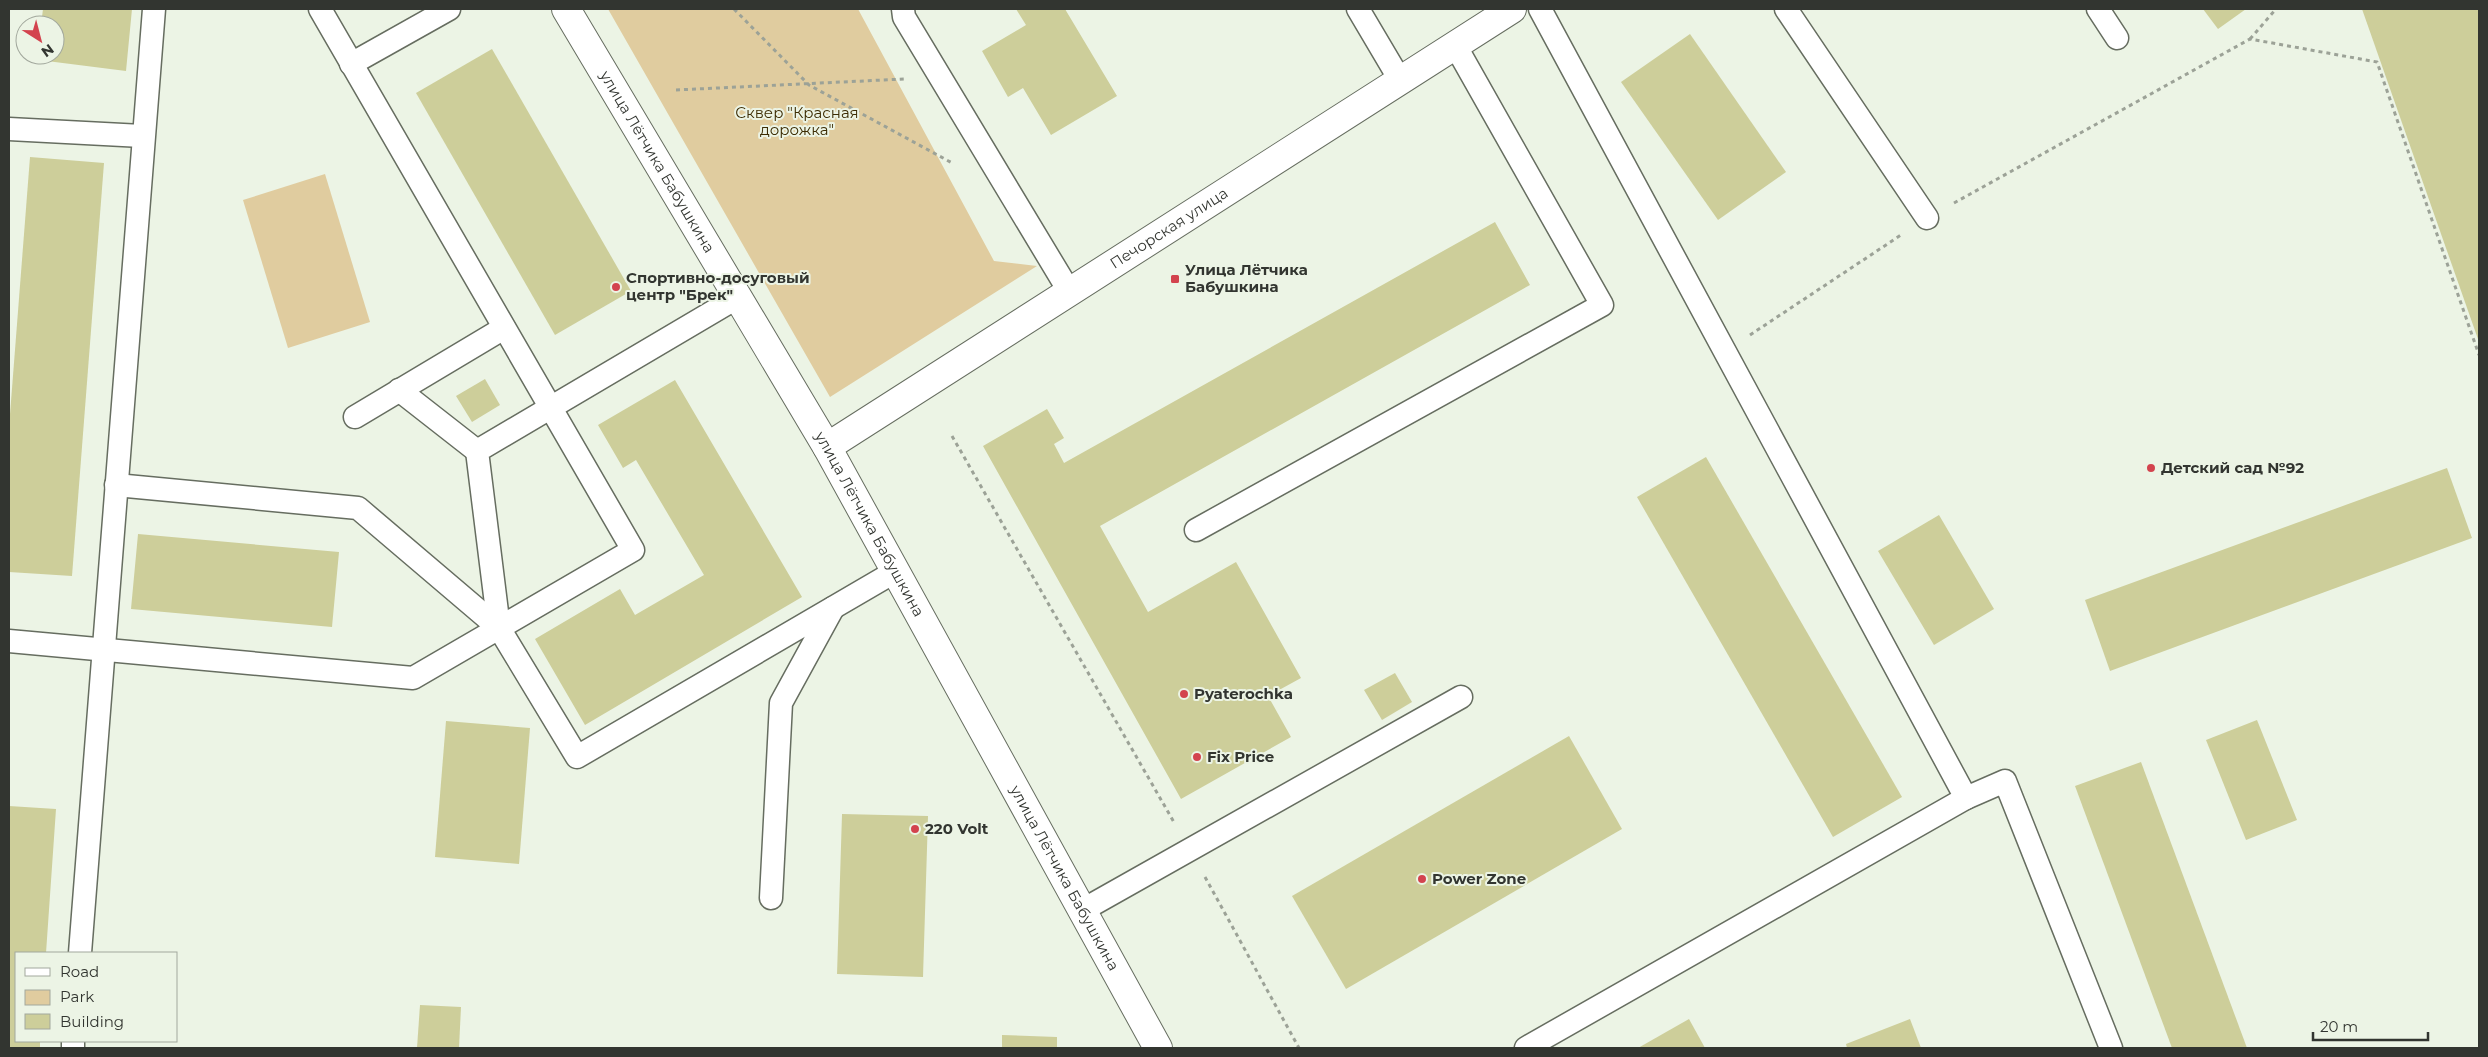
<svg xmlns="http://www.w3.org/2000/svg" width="2488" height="1057" viewBox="0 0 2488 1057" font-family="Montserrat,sans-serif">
	<rect width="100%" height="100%" fill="#ecf4e5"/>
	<g fill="#e0cc9f">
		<polygon points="608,9 858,9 994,261 1037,266 830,397"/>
		<polygon points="325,174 370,322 288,348 243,200"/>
	</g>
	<g fill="#cdce9a">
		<polygon points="43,9 132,9 126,71 39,60 39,55 55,55 55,25 41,25"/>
		<polygon points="1016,9 1065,9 1117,96 1051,135 1023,88 1008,97 982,51 1026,25"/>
		<polygon points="2203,9 2246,9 2218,29"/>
		<polygon points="2362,9 2479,9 2479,342"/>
		<polygon points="1690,34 1786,172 1718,220 1621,82"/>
		<polygon points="492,49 631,291 555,335 416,93"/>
		<polygon points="30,157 104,163 72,576 9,572 9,427"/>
		<polygon points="1495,222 1530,285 1100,526 1148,612 1236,562 1301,678 1268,696 1291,737 1181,799 983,446 1047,409 1064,438 1054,444 1064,463"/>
		<polygon points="485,379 500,405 472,422 456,396"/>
		<polygon points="675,380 802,597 585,725 535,639 620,589 635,615 704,575 636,460 623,468 598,425"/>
		<polygon points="1706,457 1902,797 1833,837 1637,497"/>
		<polygon points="2447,468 2472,538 2110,671 2085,600"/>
		<polygon points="1939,515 1994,609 1934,645 1878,551"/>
		<polygon points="138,534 339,552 332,627 131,609"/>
		<polygon points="1395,673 1412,702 1382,720 1364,690"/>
		<polygon points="2257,720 2297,820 2246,840 2206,740"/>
		<polygon points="446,721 530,728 519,864 435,857"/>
		<polygon points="1569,736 1622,829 1346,989 1292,896"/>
		<polygon points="2141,762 2247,1048 2172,1048 2075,786"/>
		<polygon points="9,806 56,809 46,953 16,953 16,1041 40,1041 40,1048 9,1048"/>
		<polygon points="842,814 928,816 923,977 837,974"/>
		<polygon points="420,1005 461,1007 459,1048 417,1048"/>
		<polygon points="1689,1019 1705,1048 1638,1048"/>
		<polygon points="1910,1019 1921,1048 1847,1048 1846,1044"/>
		<polygon points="1002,1035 1057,1037 1057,1048 1002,1048"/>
	</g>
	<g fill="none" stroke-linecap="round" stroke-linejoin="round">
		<defs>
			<g id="lane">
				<polyline points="903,9 904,17 1069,291"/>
				<polyline points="1358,9 1400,80"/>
				<polyline points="1540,9 1966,798"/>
				<polyline points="1786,9 1927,218"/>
				<polyline points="2098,9 2117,38"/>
				<polyline points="351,64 449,9"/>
				<polyline points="9,129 142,136"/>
				<polyline points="399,390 477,451"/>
				<polyline points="355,417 504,328"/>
				<polyline points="116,485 358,508 499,628 633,550 320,9"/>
				<polyline points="1196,530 1602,305 1455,45"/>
				<polyline points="499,628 477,451 738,297"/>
				<polyline points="9,641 413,678 499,628 577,757 896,571"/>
				<polyline points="771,898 781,703 833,608"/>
				<polyline points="1081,911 1461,697"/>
				<polyline points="80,953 154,9"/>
				<polyline points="73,1048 73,1041"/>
				<polyline points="1526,1048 1966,798 2005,781 2111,1048"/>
			</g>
			<g id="street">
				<path id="s1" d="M827,447l685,-438"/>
			</g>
			<g id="secondary">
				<path id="s2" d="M566,9l261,438 331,601"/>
			</g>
		</defs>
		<use href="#lane" stroke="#666d60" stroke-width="25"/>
		<use href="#street" stroke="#666d60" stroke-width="30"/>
		<use href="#secondary" stroke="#666d60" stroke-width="30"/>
		<g stroke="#9ca297" stroke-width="3" stroke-dasharray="4 4" stroke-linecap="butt">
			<polyline points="734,9 809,85 954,164"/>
			<polyline points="2250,39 2276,9"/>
			<polyline points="676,90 904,79"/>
			<polyline points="1954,203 2250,39 2377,62 2479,355"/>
			<polyline points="1750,335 1901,235"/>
			<polyline points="952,436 1175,824"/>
			<polyline points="1205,877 1299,1048"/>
		</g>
		<use href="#lane" stroke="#fff" stroke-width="22"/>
		<use href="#street" stroke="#fff" stroke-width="28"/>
		<use href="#secondary" stroke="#fff" stroke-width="28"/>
	</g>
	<g fill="#d3434e" stroke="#ecf4e5" stroke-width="2">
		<rect x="1170" y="274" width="10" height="10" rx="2.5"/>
		<circle cx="616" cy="287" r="5"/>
		<circle cx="2151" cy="468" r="5"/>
		<circle cx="1184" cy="694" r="5"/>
		<circle cx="1197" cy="757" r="5"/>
		<circle cx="915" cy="829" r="5"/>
		<circle cx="1422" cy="879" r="5"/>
	</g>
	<g text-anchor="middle" stroke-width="4" stroke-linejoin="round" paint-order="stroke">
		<g font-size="15" fill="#3c2c03" stroke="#ecf4e5">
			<text x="797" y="118">Сквер "Красная<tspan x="797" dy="17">дорожка"</tspan></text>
		</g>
		<g font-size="15" fill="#323530" stroke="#ecf4e5">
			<text dy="5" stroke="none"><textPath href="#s2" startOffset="178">улица Лётчика Бабушкина</textPath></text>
			<text dy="5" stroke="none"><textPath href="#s1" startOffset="406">Печорская улица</textPath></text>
			<text dy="5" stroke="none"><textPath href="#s2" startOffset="598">улица Лётчика Бабушкина</textPath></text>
			<text dy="5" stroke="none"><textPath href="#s2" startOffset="1002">улица Лётчика Бабушкина</textPath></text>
		</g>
		<g font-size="15" font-weight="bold" fill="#323530" stroke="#ecf4e5" text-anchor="start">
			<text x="1185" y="275">Улица Лётчика<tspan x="1185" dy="17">Бабушкина</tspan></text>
			<text x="626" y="283">Спортивно-досуговый<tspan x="626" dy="17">центр "Брек"</tspan></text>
			<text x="2161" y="473">Детский сад №92</text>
			<text x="1194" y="699">Pyaterochka</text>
			<text x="1207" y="762">Fix Price</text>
			<text x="925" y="834">220 Volt</text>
			<text x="1432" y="884">Power Zone</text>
		</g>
	</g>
	<rect width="2488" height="1057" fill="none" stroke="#323530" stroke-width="20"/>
	<rect x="15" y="952" width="162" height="90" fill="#ecf4e5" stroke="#a2a89d"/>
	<rect x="25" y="968" width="25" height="8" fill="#ffffff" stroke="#a2a89d"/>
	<text x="60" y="977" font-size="15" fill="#323530">Road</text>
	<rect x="25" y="990" width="25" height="15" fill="#e0cc9f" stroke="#a2a89d"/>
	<text x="60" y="1002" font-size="15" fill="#323530">Park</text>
	<rect x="25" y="1014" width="25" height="15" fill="#cdce9a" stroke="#a2a89d"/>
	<text x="60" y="1027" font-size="15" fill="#323530">Building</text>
	<g transform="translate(40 40) rotate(144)"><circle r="24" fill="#ecf4e5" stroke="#a2a89d"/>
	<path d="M0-4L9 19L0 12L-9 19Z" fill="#d3434e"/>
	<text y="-8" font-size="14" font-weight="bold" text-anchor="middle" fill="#323530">N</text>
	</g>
	<path d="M2313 1032v8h115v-8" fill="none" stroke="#323530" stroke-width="2.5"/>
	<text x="2320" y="1032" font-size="15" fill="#323530" stroke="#ecf4e5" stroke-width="4" paint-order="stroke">20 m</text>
</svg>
